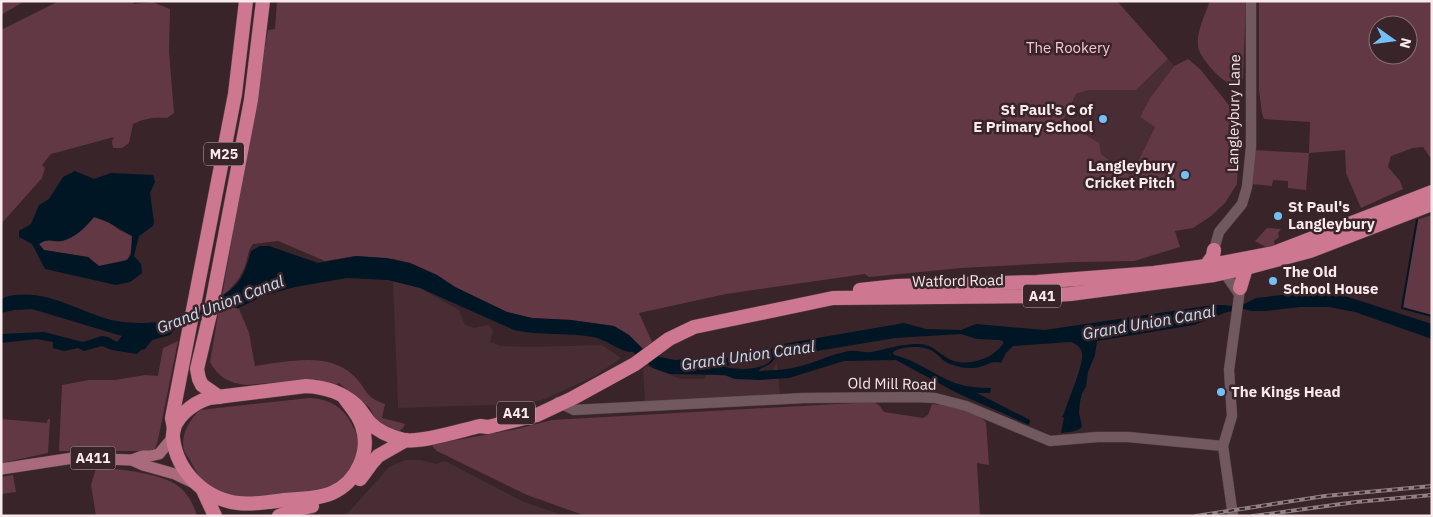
<svg xmlns="http://www.w3.org/2000/svg" width="1433" height="517" viewBox="0 0 1433 517" font-family="'IBM Plex Sans',sans-serif">
	<rect width="100%" height="100%" fill="#382429"/>
	<g fill="#482d35">
		<polygon points="1168,59 1174,66 1150,98 1140,117 1155,127 1131,176 1101,154 1063,121 1076,94 1089,90 1136,90"/>
		<polygon points="393,281 420,288 459,310 465,325 474,328 489,325 493,331 490,342 500,346 533,347 602,345 621,358 595,376 547,398 538,401 520,404 398,408"/>
		<polygon points="777,363 780,396 645,403 643,369 647,366 681,379 704,379 707,374 726,376 735,379 768,377"/>
		<polygon points="405,460 421,460 436,464 445,461 524,502 565,516 341,516 348,513 389,467"/>
	</g>
	<g fill="#633845" fill-rule="evenodd">
		<polygon points="1,1 25,1 1,15"/>
		<path d="M59,1h74l1,3 18,-2 18,7 -1,43 5,61 -7,5c-13,-1 -22,0 -34,6l-4,19 -7,5h-9l-1,-7 2,-4 -63,17 -9,11 3,3 -3,10 -41,46v-194z"/>
		<path d="M277,1h840l51,58 -32,31h-47l-13,4 -13,27 36,22 2,11 30,22 24,-49 -15,-10 10,-19 24,-32 14,-7 12,10 40,50 -3,65 -12,19 -14,13 -18,12 -18,3 5,16 -46,14 -59,1 -114,6 -92,9 -4,-3 -139,20 -87,19 13,29 -9,7 -14,-14 -15,-9 -43,-6 -39,-2 -25,-6 -52,-25 -18,-12 -27,-12 -16,-4 -38,-3 -31,5 -47,-20 -25,3c-5,6 -5,12 -7,19 -4,14 -13,24 -24,33l46,-266 7,-1z"/>
		<path d="M1210,1h36l-3,77c-9,22 -43,-19 -45,-31 -2,-15 7,-32 12,-46z"/>
		<path d="M1259,1h173v159l-9,-13 -10,1 -22,8 -3,11 12,14 3,8 -42,19 -15,-35 -1,-23 -36,3 -3,37 -18,-2v-7l-15,-1 -1,6 -21,-2 2,-34 56,3 1,-31 -46,-3 -2,-6 -3,-23zM1378,25h30v30h-30z"/>
		<polygon points="1432,215 1432,316 1402,308 1417,220"/>
		<path d="M94,217l15,5 10,8 13,6c-1,31 -6,25 -33,30l-11,-9 -44,-7 -5,-6c11,-7 13,-1 23,-3 12,-4 24,-14 32,-24z"/>
		<polygon points="1267,228 1281,229 1278,233 1279,237 1274,241 1275,247 1269,249 1255,241"/>
		<path d="M230,307l9,2 10,24 6,33c32,-4 73,-15 99,10 14,14 10,21 31,28l-3,14 23,6 -2,4 -7,6 -17,-8 -9,-18 -31,-25 -5,3 -18,-7 -70,6c-17,-2 -28,-8 -36,-23l9,-53z"/>
		<polygon points="178,341 158,440 155,449 148,451 59,451 62,385 89,380 115,380 145,375 158,376 163,348"/>
		<path d="M309,398c18,1 32,7 41,23 2,4 5,9 7,14 5,19 -9,46 -28,53 -15,7 -33,6 -49,8 -24,2 -48,5 -70,-9 -9,-6 -15,-17 -20,-27 -2,-3 -5,-7 -6,-10 -4,-15 6,-31 16,-40z"/>
		<path d="M873,402l6,3 5,7 39,6 5,-3 4,-11c18,2 40,5 54,18l3,43 -12,-2 3,53h-394l-59,-21 -90,-44 -5,-5 3,-2 82,-15 35,-9z"/>
		<polygon points="1,419 47,423 48,419 50,419 48,453 1,463"/>
		<path d="M102,468c19,1 61,6 76,18 9,6 16,19 19,30h-101l-5,-31 5,-16z"/>
		<polygon points="13,475 16,492 1,494 1,477"/>
	</g>
	<g fill="#001625" fill-rule="evenodd">
		<path d="M75,171l19,8 17,-6 42,2 2,7 -5,11 4,29 -1,4 -14,10 -5,20 7,8 1,9 -12,9 -14,3 -71,-16 -13,-25 -13,-7v-6l12,-7 8,-19 10,-6 14,-22zM94,217c17,5 23,11 38,19l-1,19 -4,5 -28,6 -11,-9 -44,-7 -5,-6c10,-7 12,-2 23,-3 13,-3 24,-14 32,-24z"/>
		<path d="M260,246h9l49,17 38,-7 30,2 24,5 27,12 18,12 52,25 25,6 39,2 43,6 15,9 14,14 12,7 20,4 43,-4 13,3 34,-6 12,-8 127,-22 22,6 35,1 15,-6 69,6 168,-25h12l5,1 14,-2 12,-6 60,-7 32,6 84,27v15l-77,-27 -26,-5h-29l-35,4h-14l-7,-2 -17,3 -33,13 -97,16 -2,14 -7,17 -2,15 -4,6 -2,9 -1,11 3,14c-6,5 -13,5 -21,6l3,-15 -2,-1 3,-6c4,-14 19,-46 17,-58 -1,-6 -6,-9 -11,-11l-58,4 -7,7 -5,10c-11,-2 -11,1 -21,4 -8,2 -20,1 -27,-2 -9,-2 -12,-8 -19,-13 -9,-7 -32,-6 -41,0l1,3c22,5 40,20 61,28 12,4 24,5 36,5l-1,5h-13l53,27 -1,5 -72,-32 -61,-33 -52,1 -55,17 -29,2 -25,-1 -10,-4 -55,-1 -17,-6 -20,-16c-13,1 -26,-13 -40,-15 -26,-5 -53,-1 -79,-7l-94,-42 -32,-8 -41,-2 -52,9 -29,8 -28,13 -15,-3 -43,18 -10,12 -18,5 -8,10 -2,-1 -5,5 -25,-4 -10,-4 -18,5 -6,-3 -14,3 -11,-3v-6l-16,-3 -36,4v-9l43,-2 39,10 19,-6 6,1 9,5 5,-6 -90,-27 -18,1 -13,3v-13l4,-3c39,-10 70,13 106,23 14,3 32,4 46,2 17,-2 31,-10 47,-17 31,-15 38,-20 47,-54zM961,334l16,5 23,1 4,2c-9,16 -33,24 -50,19 -13,-4 -19,-16 -34,-17 -16,-1 -33,5 -49,8 -7,1 -14,-2 -22,-1 -18,3 -34,12 -52,16 -12,3 -25,3 -38,4l1,-2 11,-6 4,-5 120,-20zM765,357l7,2c-8,12 -34,11 -47,8l7,-4z"/>
	</g>
	<g fill="none" stroke-linecap="round" stroke-linejoin="round">
		<polyline stroke="#001625" stroke-width="2" points="1417,220 1402,308 1432,316"/>
		<defs>
			<g id="secondary">
				<polyline points="1215,255 1214,250 1219,232 1242,204 1247,187 1251,147 1251,1"/>
				<polyline points="1221,268 1239,294"/>
				<polyline points="558,402 574,410 804,398 917,397 935,398 966,406 1050,441 1098,437 1128,437 1223,446"/>
				<polyline points="1233,516 1223,446 1232,416 1229,370 1240,289"/>
			</g>
			<g id="primary">
				<polyline points="132,460 143,456 150,456 159,454 173,437"/>
				<polyline points="1,469 73,458 132,460 143,465 175,474 194,483"/>
			</g>
			<g id="highway">
				<polyline points="1206,266 1213,256 1214,250"/>
				<polyline points="1240,288 1246,268"/>
				<polyline points="860,290 897,286 1037,282 1154,273 1206,266 1274,253 1432,192"/>
				<polyline points="219,397 202,385 199,379 197,369 210,314 251,100 263,1"/>
				<path d="M344,397c6,9 15,18 18,29 9,25 -5,56 -30,67 -14,6 -32,6 -48,7 -15,2 -31,5 -46,3 -33,-4 -61,-31 -65,-65 -2,-19 20,-35 36,-40l97,-12c18,1 36,6 50,19 5,5 9,12 14,18 10,10 21,14 34,17 17,3 58,-10 76,-14l8,1 49,-12 36,-17 62,-34 34,-25 25,-12 139,-29 205,-2 32,-2 144,-19 32,-7 64,-17 122,-47"/>
				<polyline points="174,429 172,418 235,94 246,1"/>
				<polyline points="360,479 371,464 378,456 406,440"/>
				<polyline points="203,490 215,516"/>
				<polyline points="279,516 297,509 312,506"/>
			</g>
		</defs>
		<use href="#secondary" stroke="#534247" stroke-width="11"/>
		<use href="#primary" stroke="#534247" stroke-width="12"/>
		<use href="#highway" stroke="#534247" stroke-width="15"/>
		<use href="#secondary" stroke="#71595f" stroke-width="10"/>
		<use href="#primary" stroke="#a96b7c" stroke-width="11"/>
		<use href="#highway" stroke="#ce7790" stroke-width="14"/>
		<defs>
			<g id="rail">
				<polyline points="1196,516 1325,496 1432,486"/>
				<polyline points="1253,516 1356,502 1432,495"/>
			</g>
		</defs>
		<use href="#rail" stroke="#918084" stroke-width="4"/>
		<use href="#rail" stroke="#382429" stroke-width="2" stroke-dasharray="5.5" stroke-linecap="butt"/>
	</g>
	<g fill="#74c0f6" stroke="#382429" stroke-width="2">
		<circle cx="1103" cy="119" r="5"/>
		<circle cx="1185" cy="175" r="5"/>
		<circle cx="1278" cy="216" r="5"/>
		<circle cx="1273" cy="281" r="5"/>
		<circle cx="1221" cy="392" r="5"/>
	</g>
	<g text-anchor="middle" stroke-width="5" stroke-linejoin="round" paint-order="stroke">
		<g fill="#382429" stroke="#beafb2" stroke-width="1">
			<rect x="204" y="142.5" width="40" height="23" rx="4"/>
			<rect x="1023" y="284.5" width="38" height="23" rx="4"/>
			<rect x="497" y="401.5" width="38" height="23" rx="4"/>
			<rect x="70.5" y="446.5" width="45" height="23" rx="4"/>
		</g>
		<g font-size="14" font-weight="bold" fill="#f8eaed">
			<text x="224" y="159">M25</text>
			<text x="1042" y="301">A41</text>
			<text x="516" y="418">A41</text>
			<text x="93" y="463">A411</text>
		</g>
		<g font-size="15" fill="#fac5d2" stroke="#382429">
			<text x="1068" y="53">The Rookery</text>
		</g>
		<g font-size="15" font-weight="bold" fill="#f8eaed" stroke="#382429" text-anchor="start">
			<text x="1093" y="115" text-anchor="end">St Paul's C of<tspan x="1093" dy="17">E Primary School</tspan></text>
			<text x="1175" y="171" text-anchor="end">Langleybury<tspan x="1175" dy="17">Cricket Pitch</tspan></text>
			<text x="1288" y="212">St Paul's<tspan x="1288" dy="17">Langleybury</tspan></text>
			<text x="1283" y="277">The Old<tspan x="1283" dy="17">School House</tspan></text>
			<text x="1231" y="397">The Kings Head</text>
		</g>
		<g font-size="15" fill="#f8eaed" stroke="#382429">
			<text transform="translate(1234 113) rotate(-89)" y="5">Langleybury Lane</text>
			<text transform="translate(958 281) rotate(-1)" y="5">Watford Road</text>
			<text transform="translate(892 384) rotate(1)" y="5">Old Mill Road</text>
		</g>
		<g font-size="16" font-style="italic" fill="#c6e1f6" stroke="#382429">
			<text transform="translate(220 304) rotate(-21)" y="6">Grand Union Canal</text>
			<text transform="translate(1149 322) rotate(-10)" y="6">Grand Union Canal</text>
			<text transform="translate(748 355) rotate(-8)" y="6">Grand Union Canal</text>
		</g>
	</g>
	<rect width="1433" height="517" fill="none" stroke="#f8eaed" stroke-width="5"/>
	<g transform="translate(1393 40) rotate(104)"><circle r="24" fill="#382429" stroke="#857377"/>
	<path d="M0-4L9 19L0 12L-9 19Z" fill="#74c0f6"/>
	<text y="-8" font-size="14" font-weight="bold" text-anchor="middle" fill="#f8eaed">N</text>
	</g>
</svg>
